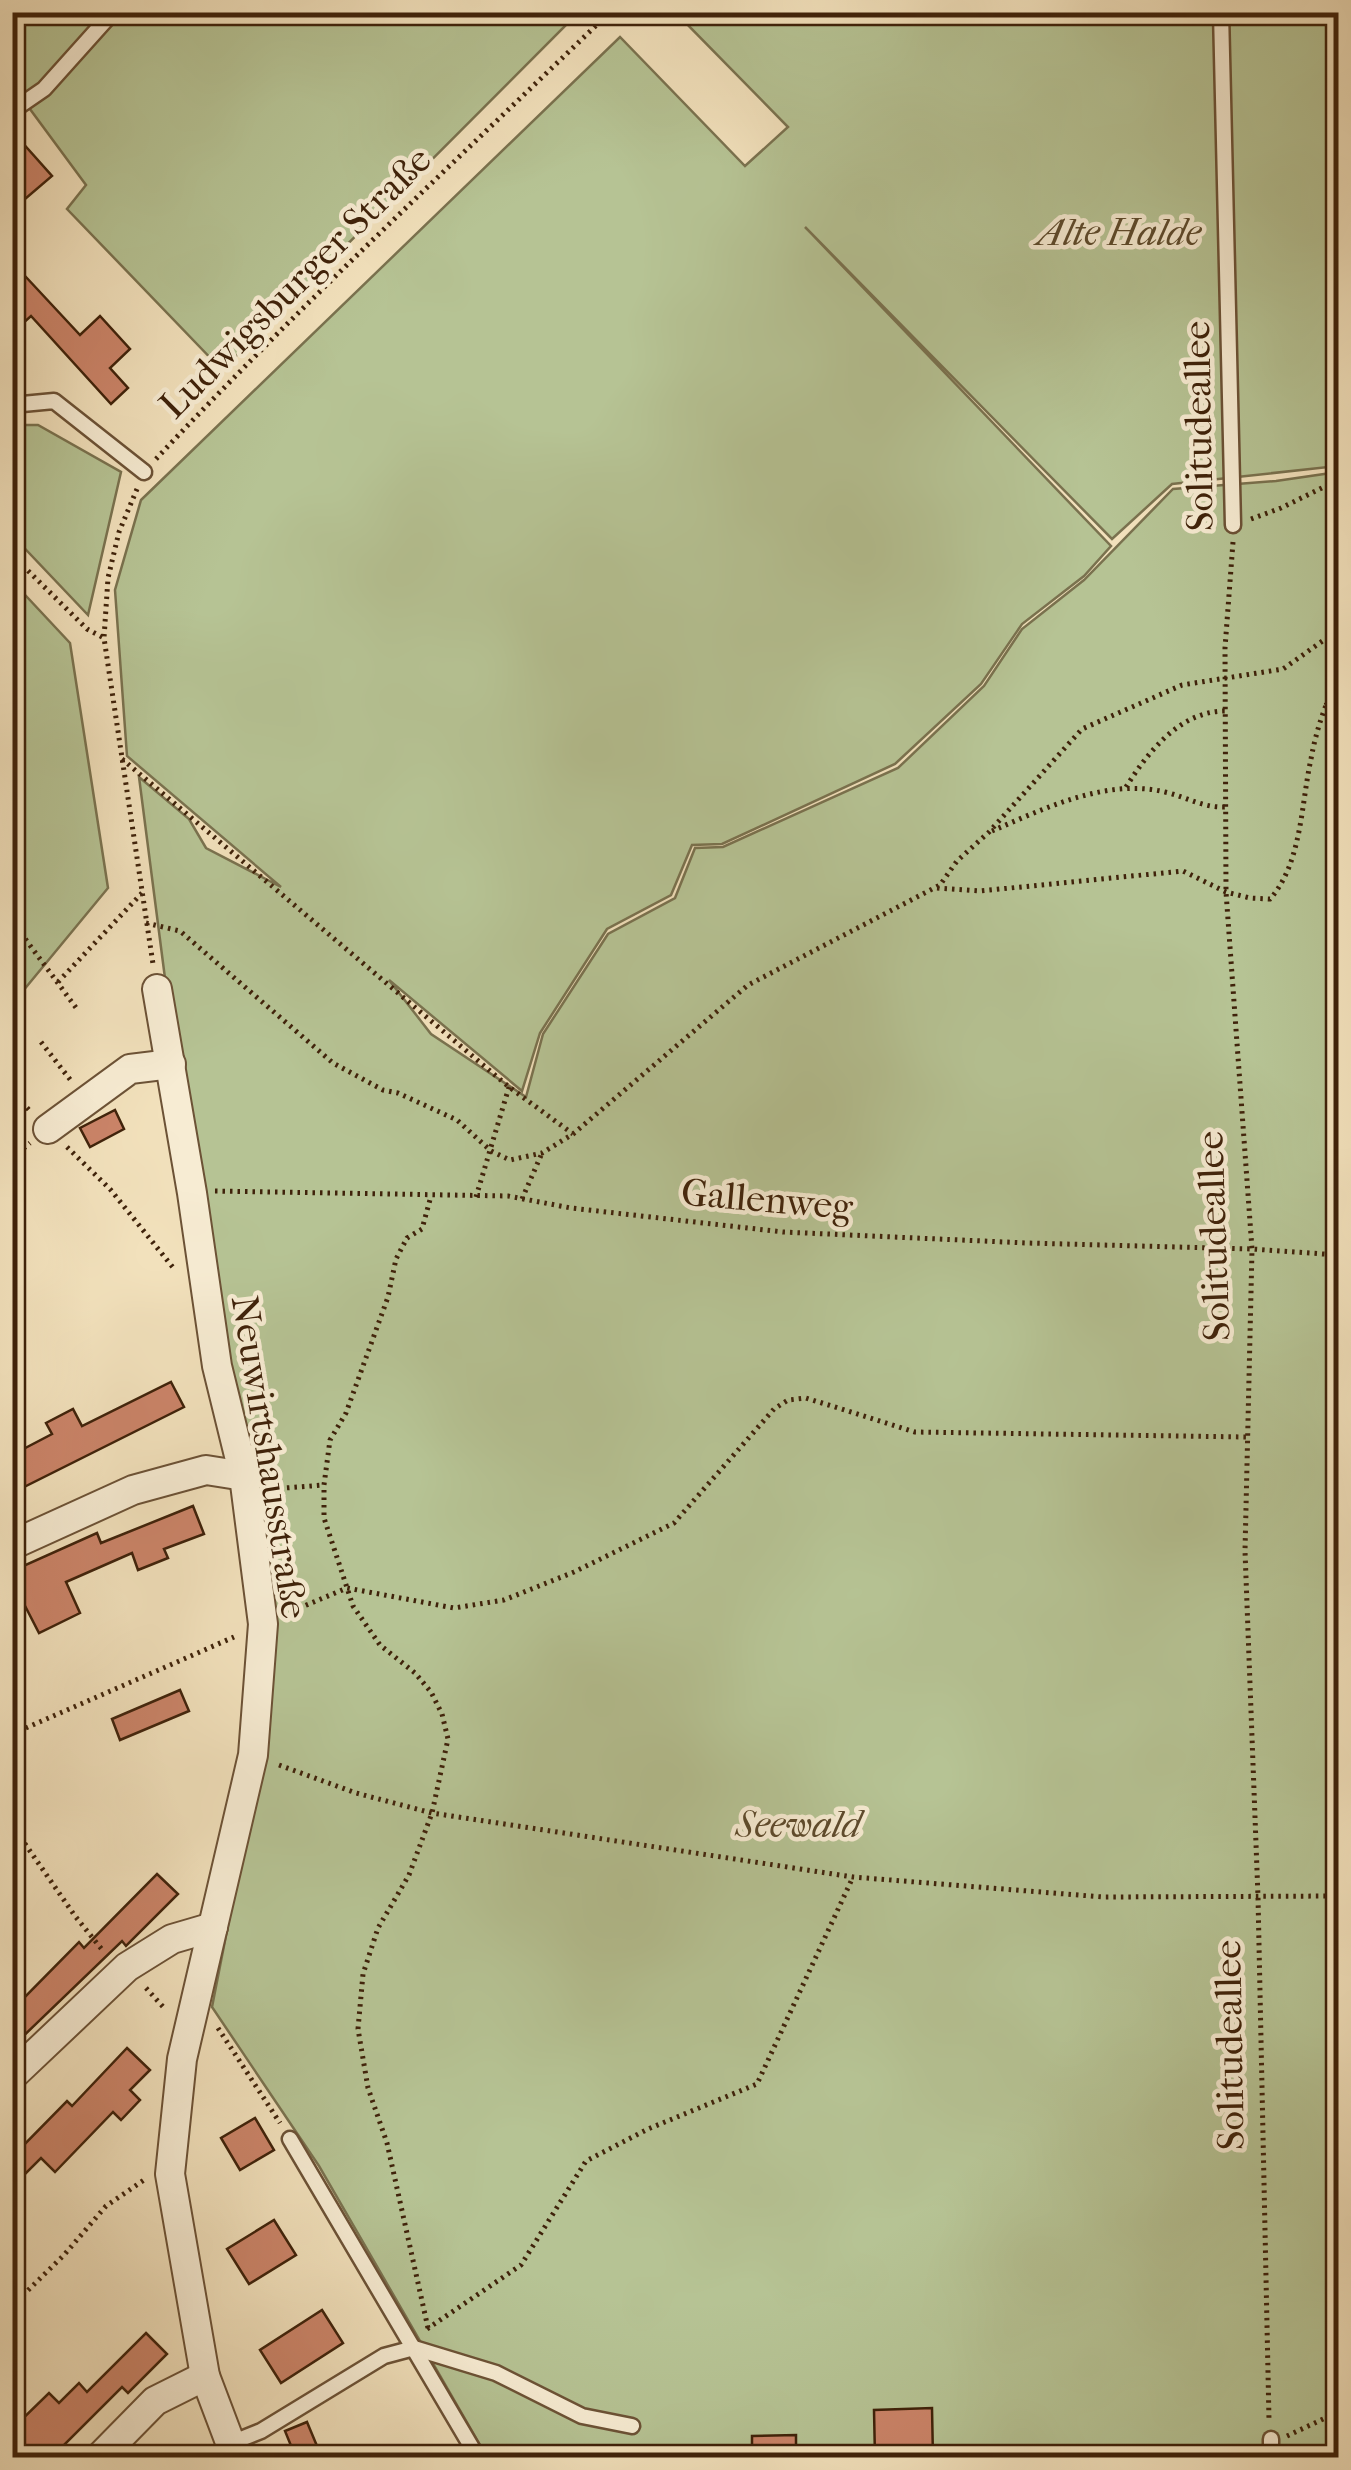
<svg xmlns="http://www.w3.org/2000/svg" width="1351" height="2470" viewBox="0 0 1351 2470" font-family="'IM FELL French Canon',serif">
	<rect width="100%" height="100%" fill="#f2e1bc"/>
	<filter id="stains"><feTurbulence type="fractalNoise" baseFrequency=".002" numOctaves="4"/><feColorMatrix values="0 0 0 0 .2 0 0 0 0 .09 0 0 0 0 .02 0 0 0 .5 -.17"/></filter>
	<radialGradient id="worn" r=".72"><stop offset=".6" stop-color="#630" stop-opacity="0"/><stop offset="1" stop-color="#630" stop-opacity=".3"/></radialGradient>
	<g fill="#b6c394" stroke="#7a724f" stroke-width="2.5">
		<polygon points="12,13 578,13 222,370 67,209 86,185 13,86"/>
		<polygon points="676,13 1338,13 1338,466 1172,484 1112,539 805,227 1111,546 1084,576 1022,624 981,684 895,764 722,844 692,845 671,895 607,929 540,1033 522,1091 389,980 431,1034 526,1097 543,1034 608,934 675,898 695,848 723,847 898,768 984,686 1022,629 1084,580 1173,489 1276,481 1338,472 1338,2457 1279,2457 1278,2447 1261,2448 1261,2458 487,2457 319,2166 212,2007 262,1752 225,1363 166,986 139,777 189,819 206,848 281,887 127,756 115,590 141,500 620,37 745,166 788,127"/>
		<polygon points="13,425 38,425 121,472 88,615 13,536"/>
		<polygon points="13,582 70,643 108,888 13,1003"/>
	</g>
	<g fill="#cb8469" stroke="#3f220a" stroke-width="2.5">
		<polygon points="12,131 52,176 25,199 12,185"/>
		<polygon points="12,262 80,335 100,316 130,349 110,368 128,388 111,404 31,316 12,333"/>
		<polygon points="115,1110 124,1129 90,1147 80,1128"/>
		<polygon points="171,1382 184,1407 12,1493 12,1455 52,1434 46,1423 73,1409 82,1426"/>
		<polygon points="193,1506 204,1534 164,1549 168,1558 138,1570 132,1553 66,1582 80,1613 39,1633 22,1600 12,1604 12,1571 97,1533 101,1543"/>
		<polygon points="180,1690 189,1711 120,1740 112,1719"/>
		<polygon points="157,1874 178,1894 126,1946 122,1941 12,2047 12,2010 79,1942 84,1948"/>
		<polygon points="127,2048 150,2070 130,2090 140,2100 121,2120 113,2112 55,2172 41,2158 12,2187 12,2157 67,2101 72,2106"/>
		<polygon points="255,2118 274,2150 240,2170 221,2138"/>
		<polygon points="274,2220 296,2255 249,2284 227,2249"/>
		<polygon points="322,2310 343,2343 281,2383 260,2350"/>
		<polygon points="146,2333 167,2354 128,2393 122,2387 51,2458 12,2458 12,2429 49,2393 59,2403 79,2383 87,2392"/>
		<polygon points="932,2408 933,2458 875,2458 874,2410"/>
		<polygon points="307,2422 322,2458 296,2458 285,2431"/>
		<polygon points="796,2435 796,2458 752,2458 752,2436"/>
	</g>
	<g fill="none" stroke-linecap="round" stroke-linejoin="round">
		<defs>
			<g id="lane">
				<polyline points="1221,12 1233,525"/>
				<polyline points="12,111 44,89 113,12"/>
				<polyline points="12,405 54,401 144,472"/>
				<polyline points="290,2139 478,2458"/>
				<polyline points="231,2443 261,2431 384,2356 414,2348 496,2373 582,2416 632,2426"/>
				<polyline points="1271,2458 1271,2439"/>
			</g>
			<g id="street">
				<polyline points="157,989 192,1193 217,1366 244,1476 263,1624 253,1755 182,2059 170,2174 205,2376 236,2458"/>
				<polyline points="48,1129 130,1069 171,1064"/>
				<polyline points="12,1545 133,1490 206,1470 244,1476"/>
				<polyline points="12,2076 127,1967 172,1939 213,1927"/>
				<polyline points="99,2458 155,2401 205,2376"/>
			</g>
		</defs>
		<use href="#lane" stroke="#6c5236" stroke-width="19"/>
		<use href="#street" stroke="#6c5236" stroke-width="32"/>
		<g stroke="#3f220a" stroke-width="5" stroke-dasharray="2.5 5" stroke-linecap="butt">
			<path d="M156,459c145,-155 301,-299 454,-447"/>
			<polyline points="137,489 119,532 108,578 104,638 153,964"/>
			<polyline points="1251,519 1281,508 1338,480"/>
			<polyline points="1233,542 1225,648 1226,892 1252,1249 1245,1551 1258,1897 1269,2420"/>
			<polyline points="12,555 87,629 104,638"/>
			<polyline points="1326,702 1338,725"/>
			<polyline points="122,759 509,1087 573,1134"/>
			<path d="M1126,787c22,-35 54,-76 99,-76"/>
			<path d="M992,831c53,-23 115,-53 173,-39 22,5 38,16 60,15"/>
			<path d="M937,888l43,3 203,-20 43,21 24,6 20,1c32,-36 31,-95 41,-140 5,-28 14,-55 27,-81"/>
			<polyline points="12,921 77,1009"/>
			<polyline points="146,923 180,931 333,1063 383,1090 398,1093 457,1120 491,1151 510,1160 542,1153 573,1134 748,985 940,885 957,861 989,832 1082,729 1182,685 1283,669 1338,630"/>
			<polyline points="58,982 142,893"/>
			<polyline points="41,1042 72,1082"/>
			<polyline points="12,1091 30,1111"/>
			<polyline points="67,1147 110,1189 175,1270"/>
			<polyline points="12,1158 30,1143"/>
			<polyline points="215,1191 508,1196 571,1208 783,1232 1027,1243 1252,1249 1338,1255"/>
			<polyline points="476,1197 509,1087"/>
			<polyline points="522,1199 542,1153"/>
			<polyline points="272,1489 324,1485"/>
			<polyline points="285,1614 347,1588 454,1608 504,1600 574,1572 674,1523 774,1409 788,1400 806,1398 915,1432 1246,1437"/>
			<polyline points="12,1734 234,1637"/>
			<polyline points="279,1765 356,1793 432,1813 853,1877 1103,1897 1338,1896"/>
			<polyline points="12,1825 75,1916 104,1952"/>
			<polyline points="146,1988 165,2009"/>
			<polyline points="218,2028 280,2123"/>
			<polyline points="12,2306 64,2255 106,2206 144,2180"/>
			<polyline points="428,2328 387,2143 368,2088 358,2029 363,1974 378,1928 409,1875 432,1813 448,1739 442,1714 431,1692 415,1673 380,1645 353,1606 324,1518 324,1485 330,1440 346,1413 388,1297 396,1259 407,1238 422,1229 431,1196"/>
			<polyline points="427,2329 521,2265 586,2161 648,2129 757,2084 853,1877"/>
			<polyline points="1287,2436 1338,2412"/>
		</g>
		<use href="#lane" stroke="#f7ecd3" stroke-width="14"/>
		<use href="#street" stroke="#f7ecd3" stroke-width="28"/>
	</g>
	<g text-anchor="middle" stroke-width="9" stroke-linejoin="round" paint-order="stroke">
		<g font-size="38" font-style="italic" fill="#5d4a2c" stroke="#f7ecd3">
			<text x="1119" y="245">Alte Halde</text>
			<text x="798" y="1837">Seewald</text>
		</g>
		<g font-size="38" fill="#3f220a" stroke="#f7ecd3">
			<text transform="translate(295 282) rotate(-45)" y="13">Ludwigsburger Straße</text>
			<text transform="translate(1198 426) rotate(-91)" y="13">Solitudeallee</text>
			<text transform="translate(767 1199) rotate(5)" y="13">Gallenweg</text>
			<text transform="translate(1213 1236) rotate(-92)" y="13">Solitudeallee</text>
			<text transform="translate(270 1457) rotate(81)" y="13">Neuwirtshausstraße</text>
			<text transform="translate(1229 2045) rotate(-91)" y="13">Solitudeallee</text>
		</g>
	</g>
	<rect width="1351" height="2470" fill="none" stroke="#f2e1bc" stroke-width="50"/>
	<rect x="15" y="15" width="1321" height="2440" fill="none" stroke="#3f220a" stroke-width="5"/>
	<rect x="25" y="25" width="1301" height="2420" fill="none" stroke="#3f220a" stroke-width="2.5"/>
	<rect width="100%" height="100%" filter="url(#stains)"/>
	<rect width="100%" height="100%" fill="url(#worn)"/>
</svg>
